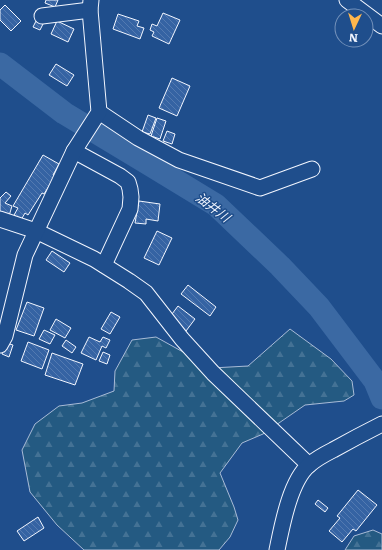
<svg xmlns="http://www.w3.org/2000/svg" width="382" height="550" viewBox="0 0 382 550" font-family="Literata,'Noto Sans JP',serif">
	<defs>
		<pattern id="forest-firs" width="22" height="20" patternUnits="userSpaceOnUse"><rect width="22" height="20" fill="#245a82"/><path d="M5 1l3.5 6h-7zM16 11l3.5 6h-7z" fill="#447295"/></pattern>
		<pattern id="building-back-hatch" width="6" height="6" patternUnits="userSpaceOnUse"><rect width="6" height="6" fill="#3563a3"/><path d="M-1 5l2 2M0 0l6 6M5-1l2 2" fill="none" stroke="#537ab1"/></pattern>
	</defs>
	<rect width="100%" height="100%" fill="#1f4e8c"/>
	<g fill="url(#forest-firs)" stroke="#a8bbd7">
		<polygon points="290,329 331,359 352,381 354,395 344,401 305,405 263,434 242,443 220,473 234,507 238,520 230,537 219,550 84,550 57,525 30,492 22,450 35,424 59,406 82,403 114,391 115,371 132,340 156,337 212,368 248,366"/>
		<polygon points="373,530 382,534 382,550 345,550 354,536"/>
	</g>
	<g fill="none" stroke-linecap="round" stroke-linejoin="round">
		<polyline stroke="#3b69a3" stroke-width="23" points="0,64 64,113 147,163 216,205 280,266 319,307 375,381 382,398"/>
	</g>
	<g fill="url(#building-back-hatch)" stroke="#f2f6ff">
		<polygon points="46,0 58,0 55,7 45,3"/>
		<polygon points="5,5 21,21 11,31 0,20 0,10"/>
		<polygon points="163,13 180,20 169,44 152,36 154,32 150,30 152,24 157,26"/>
		<polygon points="118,14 139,21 137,26 144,28 140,39 113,29"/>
		<polygon points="38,17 45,20 40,30 33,27"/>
		<polygon points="57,21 74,29 68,42 51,34"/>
		<polygon points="56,64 74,75 67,86 49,75"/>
		<polygon points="172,78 190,86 177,116 159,108"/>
		<polygon points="148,115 156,118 150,134 142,132"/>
		<polygon points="157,118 166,121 160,139 151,136"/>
		<polygon points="167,131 175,134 172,144 163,141"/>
		<polygon points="43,155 59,164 53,175 55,176 44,194 42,193 28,215 25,213 21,220 14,215 18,208 13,206"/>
		<polygon points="6,192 11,196 5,203 12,206 9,216 0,212 0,198"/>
		<polygon points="139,201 160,204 158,221 146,219 146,224 135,223"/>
		<polygon points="157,231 172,238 159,265 144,258"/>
		<polygon points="52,251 70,263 64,272 46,260"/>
		<polygon points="188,285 216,307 210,316 181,294"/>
		<polygon points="27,302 44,308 34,336 16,330"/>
		<polygon points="178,306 195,319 186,331 169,318"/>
		<polygon points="111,312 120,317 110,334 101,329"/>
		<polygon points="56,319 71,328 65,338 50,330"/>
		<polygon points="44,330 55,335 50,344 39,339"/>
		<polygon points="89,337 100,342 103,337 110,340 106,348 102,346 96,360 81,353"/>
		<polygon points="66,340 76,347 72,353 62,346"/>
		<polygon points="28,342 49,350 42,369 21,361"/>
		<polygon points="6,343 13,345 9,357 2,354"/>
		<polygon points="103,352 110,355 107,364 99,361"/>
		<polygon points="52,353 83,364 75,385 45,375"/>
		<polygon points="358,490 377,505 356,531 353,529 342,542 329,531 340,518 337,516"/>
		<polygon points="318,500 328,508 325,512 315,504"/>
		<polygon points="38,517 44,528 24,541 17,531"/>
	</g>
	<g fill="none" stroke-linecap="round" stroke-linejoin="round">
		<defs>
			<g id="minor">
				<polyline points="347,0 382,26"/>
				<polyline points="42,16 90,10"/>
				<polyline points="99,112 138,138 179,160 260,188 312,169"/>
				<polyline points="74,151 120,176 128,182 130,189 131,197 130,209 104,265"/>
				<polyline points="0,219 36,231 94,259 129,281 146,293 182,339 213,373 309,465"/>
				<polyline points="0,345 5,336 25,255 74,151 99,112 90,10 91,0"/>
				<path d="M277,550c5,-24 13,-69 32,-85 7,-6 16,-11 24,-15 16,-9 33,-18 49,-26"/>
			</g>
		</defs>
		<use href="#minor" stroke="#f2f6ff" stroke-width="17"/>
		<use href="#minor" stroke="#1f4e8c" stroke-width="15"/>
	</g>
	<g text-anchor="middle" stroke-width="3" stroke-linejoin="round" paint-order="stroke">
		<g font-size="13" font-style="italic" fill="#f2f6ff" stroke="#1f4e8c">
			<text transform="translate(213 207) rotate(37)" y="5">油井川</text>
		</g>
	</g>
	<g transform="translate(354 28) rotate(184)"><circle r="19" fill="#1f4e8c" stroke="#7391ba"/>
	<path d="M0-3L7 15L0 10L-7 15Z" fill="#ffb74d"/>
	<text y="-6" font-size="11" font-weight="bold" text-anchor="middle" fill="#f2f6ff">N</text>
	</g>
</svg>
